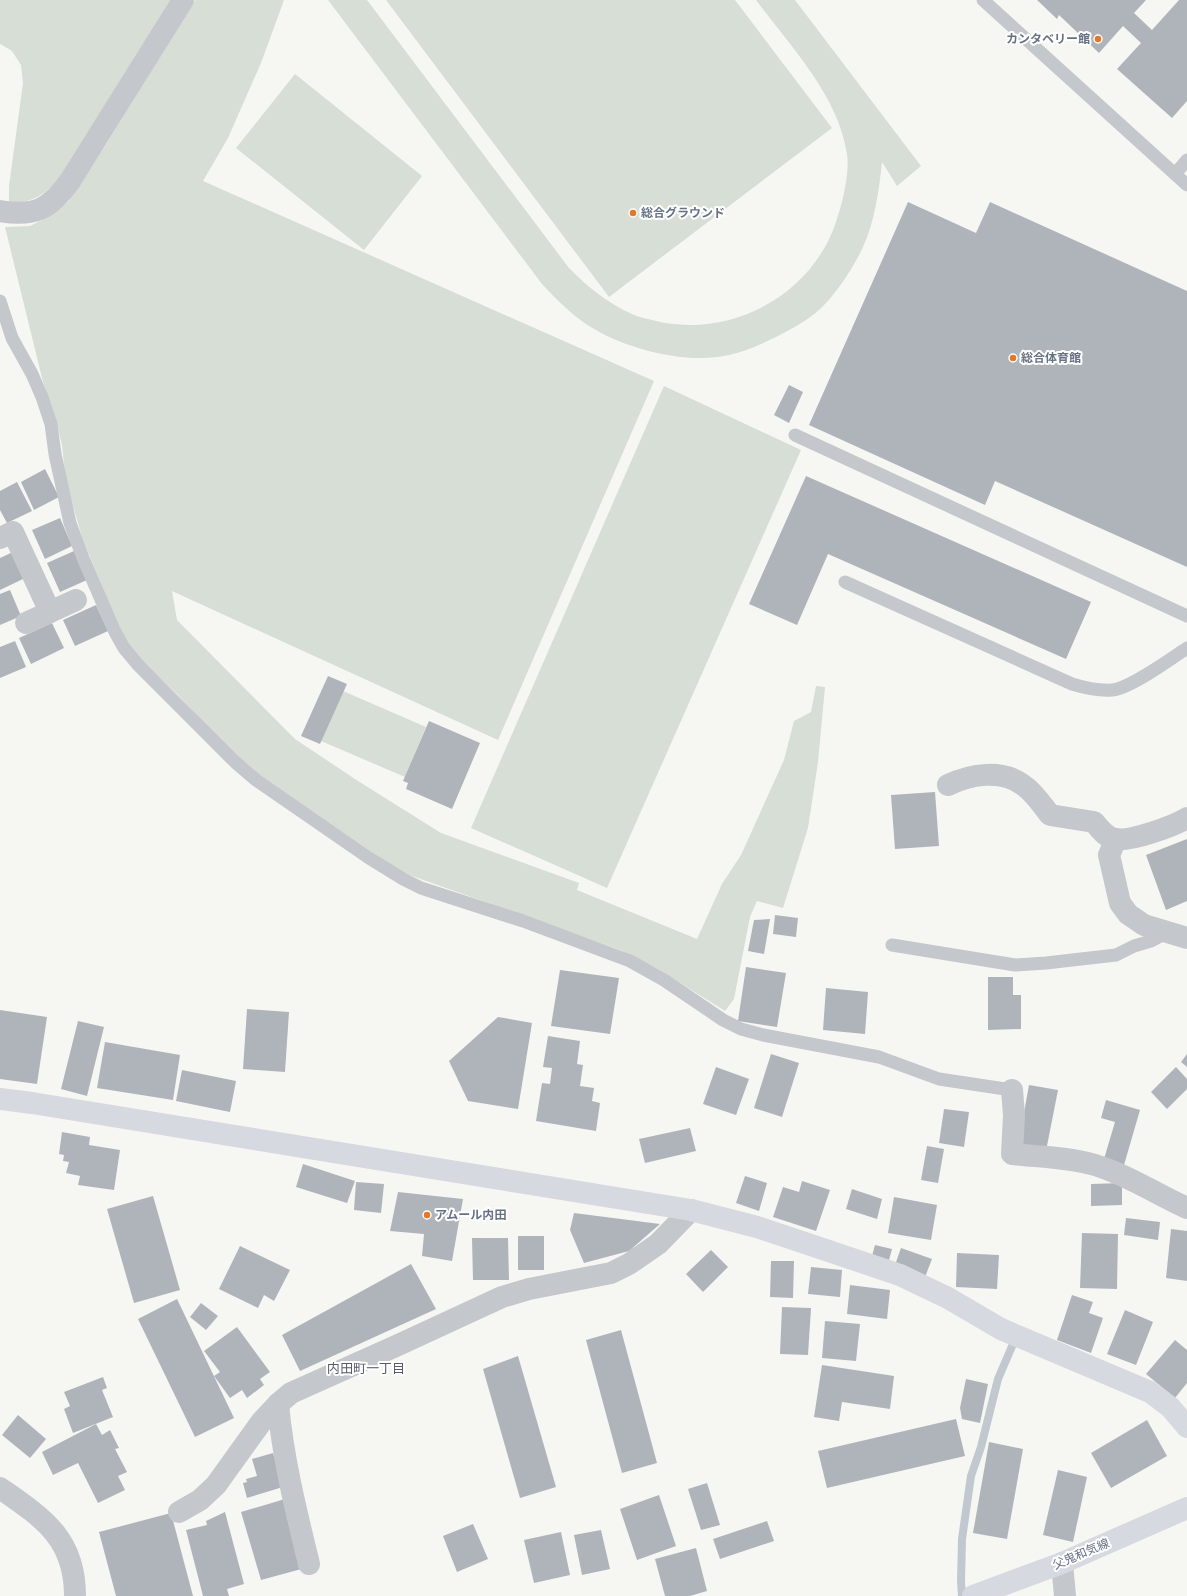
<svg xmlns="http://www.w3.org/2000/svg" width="1187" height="1596" viewBox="0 0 1187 1596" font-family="Lato,'Noto Sans JP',sans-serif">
	<rect width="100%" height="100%" fill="#f6f7f3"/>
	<g fill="#d6ded5">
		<path d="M0,0h170l-111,179c-17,18 -25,22 -50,25v-18l14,-103 -2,-18 -9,-14 -12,-7z"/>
		<polygon points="195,0 284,0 261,63 228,138 203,181 654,381 498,740 172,591 177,620 295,739 358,781 441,833 579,883 577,890 697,939 722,884 741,855 784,760 794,721 811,712 816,686 825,687 818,762 808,828 783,908 757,901 750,917 734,999 725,1011 658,969 620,950 401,872 259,775 224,745 178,695 137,657 125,642 83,540 66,482 62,445 55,416 43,382 5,227 30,226 50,216 68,202 105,146"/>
		<path d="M328,0h39l202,268c19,19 38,35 63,46 6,3 13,4 20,6 76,20 159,-23 184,-98 6,-17 14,-50 11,-68 -9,-59 -56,-107 -91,-154h39l126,166 -24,20 -15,-24c-3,28 -7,59 -19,85 -8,18 -28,49 -43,62 -11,10 -25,18 -38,25 -16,8 -35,17 -53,21 -42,10 -104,-6 -140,-29 -18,-12 -32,-26 -47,-42z"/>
		<polygon points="386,0 735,0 832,128 609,297"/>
		<polygon points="295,74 422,176 364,250 236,148"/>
		<polygon points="664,386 801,450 607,888 471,828"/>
		<polygon points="343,691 426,727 405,777 321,741"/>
	</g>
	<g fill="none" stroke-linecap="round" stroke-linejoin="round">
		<polyline stroke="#c2c8cf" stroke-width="8" points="962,1596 961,1581 962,1539 971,1476 981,1447 998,1379 1016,1337"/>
	</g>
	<g fill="#afb4bb">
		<polygon points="1037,0 1146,0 1134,13 1152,30 1179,0 1187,0 1187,101 1172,118 1117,69 1141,43 1123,26 1099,53 1059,15 1057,19"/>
		<polygon points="908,202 976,233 990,202 1187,291 1187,567 995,481 985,505 809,425"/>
		<polygon points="789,385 803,392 789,423 774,415"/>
		<polygon points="45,469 59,497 34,510 21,482"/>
		<polygon points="806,476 1091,602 1066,659 828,554 797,625 749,604"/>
		<polygon points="17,482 32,511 7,523 0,510 0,491"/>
		<polygon points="60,518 72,546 45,559 32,530"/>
		<polygon points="74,551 87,580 60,592 47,563"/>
		<polygon points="13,552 25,578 0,590 0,558"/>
		<polygon points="10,590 21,616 0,625 0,594"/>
		<polygon points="96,605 108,631 75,646 63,620"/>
		<polygon points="52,623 64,648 31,664 19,638"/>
		<polygon points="15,641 26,667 0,678 0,647"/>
		<polygon points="328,676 347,684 320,744 301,736"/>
		<polygon points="429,721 480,743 452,809 406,789 408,783 403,781"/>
		<polygon points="935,792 939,846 895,849 891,795"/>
		<polygon points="1187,839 1187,901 1166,910 1146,855"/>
		<polygon points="775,915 798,918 796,937 773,934"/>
		<polygon points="770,919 764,954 748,951 754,920"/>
		<polygon points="746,967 786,973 777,1027 738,1021"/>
		<polygon points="560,970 619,978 610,1034 551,1026"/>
		<polygon points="988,977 1013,977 1013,995 1021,995 1021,1029 988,1030"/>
		<polygon points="826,988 868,992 865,1034 823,1030"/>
		<polygon points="247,1009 289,1012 285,1072 243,1069"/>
		<polygon points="0,1010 47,1017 37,1084 0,1079"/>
		<polygon points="498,1017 532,1023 518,1109 468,1101 449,1061"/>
		<polygon points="78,1021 104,1027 87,1096 61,1089"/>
		<polygon points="548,1036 580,1041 577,1064 583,1065 580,1086 594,1088 592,1101 600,1103 596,1131 536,1121 542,1083 550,1084 552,1068 543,1067"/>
		<polygon points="105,1042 180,1055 173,1100 97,1088"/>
		<polygon points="771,1054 799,1063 782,1117 754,1108"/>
		<polygon points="1187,1054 1187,1067 1181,1062"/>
		<polygon points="716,1067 749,1079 736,1115 703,1104"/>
		<polygon points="1176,1067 1187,1079 1187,1089 1167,1109 1151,1092"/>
		<polygon points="182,1070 236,1081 230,1112 176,1101"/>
		<polygon points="1029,1085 1058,1090 1046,1151 1018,1146"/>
		<polygon points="1106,1100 1140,1110 1124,1165 1104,1159 1115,1122 1101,1118"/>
		<polygon points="944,1109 969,1112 964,1147 939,1143"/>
		<polygon points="690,1128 696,1151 645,1163 639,1139"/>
		<polygon points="62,1132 90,1137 89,1145 120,1150 114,1190 78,1185 80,1176 66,1173 69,1162 63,1161 64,1155 59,1154"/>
		<polygon points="927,1146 944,1149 938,1183 921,1180"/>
		<polygon points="303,1164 355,1181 347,1203 296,1187"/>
		<polygon points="745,1176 767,1183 759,1211 736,1203"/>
		<polygon points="802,1181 830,1190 816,1231 773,1217 783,1187 799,1192"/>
		<polygon points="356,1182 384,1184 381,1213 354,1210"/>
		<polygon points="1122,1183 1122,1205 1091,1206 1091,1184"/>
		<polygon points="852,1189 882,1199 877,1219 846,1209"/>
		<polygon points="398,1192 463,1199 452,1261 422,1256 424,1234 390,1231"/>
		<polygon points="153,1196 180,1290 134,1303 107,1209"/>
		<polygon points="894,1197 937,1205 931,1240 888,1233"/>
		<polygon points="574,1213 660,1224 629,1251 584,1263 570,1230"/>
		<polygon points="1126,1218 1160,1222 1158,1240 1124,1235"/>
		<polygon points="1171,1229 1187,1231 1187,1281 1166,1278"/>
		<polygon points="1082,1233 1118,1234 1117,1289 1080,1288"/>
		<rect x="518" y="1236" width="26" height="34"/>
		<polygon points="472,1238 508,1238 509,1280 473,1280"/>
		<polygon points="875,1245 892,1249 889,1260 872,1256"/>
		<polygon points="240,1246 290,1270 274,1301 264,1295 258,1308 219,1289"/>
		<polygon points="901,1248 932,1259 925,1277 895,1265"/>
		<polygon points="711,1250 728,1267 703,1292 686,1274"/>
		<polygon points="957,1253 999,1255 997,1289 956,1287"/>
		<polygon points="771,1261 794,1261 793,1298 770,1297"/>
		<polygon points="411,1264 436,1309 300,1371 282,1335"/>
		<polygon points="811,1267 842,1270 840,1297 808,1294"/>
		<polygon points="850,1285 890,1290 887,1319 847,1314"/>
		<polygon points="1072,1295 1093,1302 1089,1313 1103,1318 1091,1353 1057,1340"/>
		<polygon points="177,1299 234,1418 195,1437 138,1319"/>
		<polygon points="201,1303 218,1316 206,1330 190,1317"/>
		<polygon points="782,1307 811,1308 808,1355 780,1354"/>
		<polygon points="1125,1310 1153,1322 1136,1365 1107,1354"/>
		<polygon points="825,1321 860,1324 856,1361 822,1358"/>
		<polygon points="237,1327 270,1372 260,1379 264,1385 247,1398 242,1390 230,1398 214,1376 220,1372 204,1351"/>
		<polygon points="621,1330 657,1463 622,1473 586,1340"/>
		<polygon points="1175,1340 1187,1350 1187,1383 1175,1398 1146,1374"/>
		<polygon points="518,1356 556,1487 520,1498 483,1369"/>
		<polygon points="822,1365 894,1376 890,1409 842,1402 839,1421 814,1417"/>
		<polygon points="103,1377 107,1388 102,1390 113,1417 73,1433 64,1409 70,1406 64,1392"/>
		<polygon points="966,1379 988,1384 980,1423 962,1419 960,1408"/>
		<polygon points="18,1415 46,1439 30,1458 2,1435"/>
		<polygon points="956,1419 965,1456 827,1488 818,1451"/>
		<polygon points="1147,1420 1167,1456 1111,1488 1091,1453"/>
		<polygon points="96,1424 102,1435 110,1430 119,1448 115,1449 127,1472 118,1476 125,1490 98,1503 78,1463 53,1475 42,1452"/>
		<polygon points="989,1442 1023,1449 1007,1539 973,1533"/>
		<polygon points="273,1453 283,1487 247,1498 243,1483 247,1482 246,1479 257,1476 252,1459"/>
		<polygon points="1058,1470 1087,1477 1073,1542 1043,1535"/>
		<polygon points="707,1483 720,1525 701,1530 688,1489"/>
		<polygon points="659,1495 676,1546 637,1560 620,1509"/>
		<polygon points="285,1499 305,1568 261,1580 241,1512"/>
		<polygon points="225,1512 244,1584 227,1589 229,1596 203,1596 186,1530 207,1525 206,1521"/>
		<polygon points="171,1513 193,1596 116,1596 99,1532"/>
		<polygon points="767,1521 774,1541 720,1559 713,1539"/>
		<polygon points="473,1524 488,1559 457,1572 443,1536"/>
		<polygon points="601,1530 610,1569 582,1575 574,1535"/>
		<polygon points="561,1532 570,1575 534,1583 524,1540"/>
		<polygon points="696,1548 707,1591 690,1596 665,1596 655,1559"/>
	</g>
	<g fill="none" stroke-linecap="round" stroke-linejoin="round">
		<g stroke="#c4c7cb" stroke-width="13">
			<polyline points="983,0 1187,185"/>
			<polyline points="1175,174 1187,160"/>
			<polyline points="0,301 12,338 32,374 42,397 51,424 55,454 70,523 83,558 115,632 124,648 139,666 235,762 256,780 369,858 403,879 421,888 523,921 630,961 664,980 723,1020 741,1029 763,1035 879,1057 939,1079 1012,1090"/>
			<polyline points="795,435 1187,616"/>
			<path d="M845,582l227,102c13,4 26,7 40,6 17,-1 59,-31 75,-42"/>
			<polyline points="892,945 1015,965 1046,963 1116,955 1134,946 1151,941 1168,932"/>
		</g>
		<g stroke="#c4c7cb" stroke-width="22">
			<path d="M0,211c35,6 50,-2 70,-30l113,-181"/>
			<polyline points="0,538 13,532 50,612"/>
			<polyline points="26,623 76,600"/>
			<path d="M948,785c23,-11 54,-16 75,0 11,7 19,20 27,30l44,7c6,7 11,15 21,17 15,3 59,-13 72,-21"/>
			<polyline points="1116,839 1109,855 1120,903 1128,914 1144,925 1187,938"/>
			<path d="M1012,1090l2,25 -2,39c27,3 56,3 83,11 33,10 61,29 92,43"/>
			<path d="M278,1404c5,55 18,107 31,160"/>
			<path d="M0,1488c43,30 75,50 75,108"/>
			<polyline points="179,1512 200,1500 216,1485 262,1421 278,1404 291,1393 396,1346 502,1297 529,1289 611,1273 629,1264 658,1244 691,1210"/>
			<polyline points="1062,1563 1065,1596"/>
		</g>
		<g stroke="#d6d9df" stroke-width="22">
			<polyline points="0,1099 32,1103 691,1210 757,1227 900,1275 948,1298 1001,1329 1150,1392 1170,1407 1187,1427"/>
			<polyline points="973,1596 1062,1563 1187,1508"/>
		</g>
	</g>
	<g fill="#e37828" stroke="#fff" stroke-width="1.5">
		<circle cx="1098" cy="39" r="4"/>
		<circle cx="633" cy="213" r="4"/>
		<circle cx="1013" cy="358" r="4"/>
		<circle cx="427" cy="1215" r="4"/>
	</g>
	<g text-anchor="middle" stroke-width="4" stroke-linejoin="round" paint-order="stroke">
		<g font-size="12" font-weight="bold" fill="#667184" stroke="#fff" text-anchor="start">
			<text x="1090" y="43" text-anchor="end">カンタベリー館</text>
			<text x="641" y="217">総合グラウンド</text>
			<text x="1021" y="362">総合体育館</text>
			<text x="435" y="1219">アムール内田</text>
		</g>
		<g font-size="12" fill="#667184" stroke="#fff">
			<text transform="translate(1081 1554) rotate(-23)" y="4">父鬼和気線</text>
		</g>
		<g font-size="13" fill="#545b6a" stroke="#fff">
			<text x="366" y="1373">内田町一丁目</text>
		</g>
	</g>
</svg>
